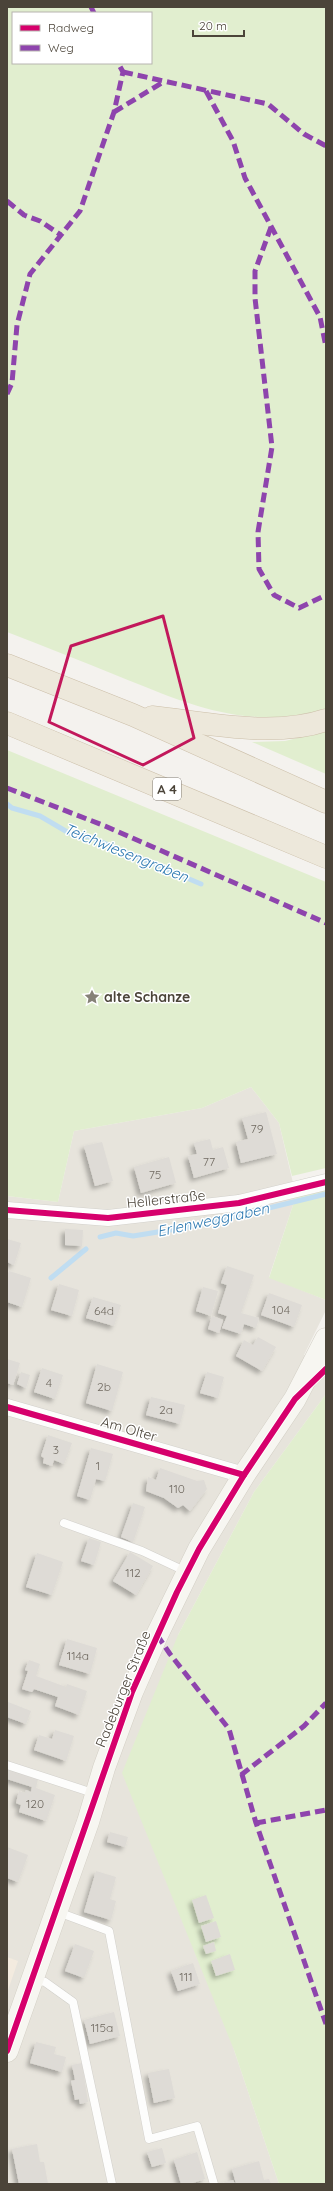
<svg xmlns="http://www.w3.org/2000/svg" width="333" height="2191" viewBox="0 0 333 2191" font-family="Quicksand,sans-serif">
	<defs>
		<filter id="shadow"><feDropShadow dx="-3.5" dy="3.5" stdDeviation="2" flood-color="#0004"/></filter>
	</defs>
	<rect width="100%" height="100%" fill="#f4f2ee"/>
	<polygon fill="#e7e4dc" points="251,1087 279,1123 296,1196 269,1277 326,1300 326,1310 304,1355 326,1369 326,1394 254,1492 178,1635 234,2050 279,2184 7,2184 7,1196 58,1202 74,1131 202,1108"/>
	<polygon fill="#f3ebdf" points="7,1957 18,1961 7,1993"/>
	<g fill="#e1eecf" fill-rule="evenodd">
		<path d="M7,7h319v702c-79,22 -136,-4 -208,-33 -37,-15 -74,-30 -111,-44zM13,13h138v50h-138z"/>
		<polygon points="326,731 326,774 252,742 285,741"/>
		<polygon points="7,750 326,882 326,1168 292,1176 279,1123 251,1087 202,1108 74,1131 58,1202 7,1196"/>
		<polygon points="326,1189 326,1300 269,1278 296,1196"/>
		<polygon points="326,1394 326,2184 279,2184 234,2050 122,1773 178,1635 254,1492"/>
	</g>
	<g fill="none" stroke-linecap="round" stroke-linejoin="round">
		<g stroke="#c0ddf1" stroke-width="5">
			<polyline points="7,804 12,808 40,816 69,833 90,837 201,884"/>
			<polyline points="100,1237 116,1233 133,1236 195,1226 326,1194"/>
			<polyline points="51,1278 86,1249"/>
		</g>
	</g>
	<g fill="#dedbd6" filter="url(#shadow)">
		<polygon points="266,1112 277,1154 241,1163 236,1142 248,1139 242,1118"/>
		<polygon points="210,1139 213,1150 223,1147 229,1168 194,1178 188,1156 197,1154 194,1143"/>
		<polygon points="102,1142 113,1181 95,1186 84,1146"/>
		<polygon points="169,1157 176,1183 141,1193 134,1167"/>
		<polygon points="65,1229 83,1230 82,1246 65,1245"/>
		<polygon points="7,1239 21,1243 14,1265 7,1262"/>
		<polygon points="227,1266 254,1275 241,1313 259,1318 256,1328 244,1324 241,1334 222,1328 227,1316 218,1313 227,1285 221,1283"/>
		<polygon points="9,1271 31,1278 22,1307 7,1302 7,1276"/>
		<polygon points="59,1284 79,1290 72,1316 51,1310"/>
		<polygon points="203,1287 218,1291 211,1316 196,1311"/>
		<polygon points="269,1293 302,1305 294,1327 261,1315"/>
		<polygon points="93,1297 121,1305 114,1326 86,1318"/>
		<polygon points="212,1316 223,1320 219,1333 208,1329"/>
		<polygon points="258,1337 276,1347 262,1371 236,1356 244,1340 253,1345"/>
		<polygon points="7,1359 20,1363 13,1385 7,1383"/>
		<polygon points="97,1364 123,1372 112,1411 86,1403"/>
		<polygon points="42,1368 63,1375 55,1399 34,1392"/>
		<polygon points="21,1372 30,1375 26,1388 17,1384"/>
		<polygon points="207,1372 224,1377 218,1398 200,1393"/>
		<polygon points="151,1397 185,1405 180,1424 146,1415"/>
		<polygon points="48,1435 72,1443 64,1464 54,1460 52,1466 43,1463 44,1458 41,1456"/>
		<polygon points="91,1448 113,1454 105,1481 96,1479 90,1500 77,1496"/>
		<polygon points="160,1468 197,1481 204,1480 207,1489 190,1511 183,1505 178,1508 164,1498 146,1491 148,1477 156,1480"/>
		<polygon points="133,1503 145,1507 133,1542 121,1537"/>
		<polygon points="89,1538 101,1542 94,1565 81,1561"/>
		<polygon points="130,1552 153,1566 136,1595 113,1581"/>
		<polygon points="37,1553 63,1562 52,1595 26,1587"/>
		<polygon points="67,1639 97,1648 90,1674 59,1665"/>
		<polygon points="29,1660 40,1664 36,1676 66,1687 67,1684 87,1691 79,1715 55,1706 58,1697 34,1689 32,1692 22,1689 28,1671 25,1670"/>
		<polygon points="8,1702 31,1711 26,1724 7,1717"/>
		<polygon points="55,1730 74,1736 66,1761 34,1750 39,1735 52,1739"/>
		<polygon points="7,1769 38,1779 36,1788 55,1795 46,1821 19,1812 21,1805 16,1803 19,1791 25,1793 26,1790 31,1792 32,1787 7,1779"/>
		<polygon points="110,1832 128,1837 125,1847 107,1842"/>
		<polygon points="7,1847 28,1855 18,1882 7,1878"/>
		<polygon points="96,1871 116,1877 110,1899 116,1901 111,1920 84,1912"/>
		<polygon points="206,1895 214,1918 199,1923 192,1900"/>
		<polygon points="216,1921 221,1937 206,1942 201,1926"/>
		<polygon points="214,1942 216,1951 206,1954 203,1946"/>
		<polygon points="75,1944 94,1951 84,1978 65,1971"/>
		<polygon points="230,1954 235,1970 216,1976 211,1961"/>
		<polygon points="193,1963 200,1984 178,1991 171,1971"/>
		<polygon points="114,2012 120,2036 90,2044 84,2020"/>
		<polygon points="36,2042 56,2047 54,2054 66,2057 62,2072 30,2063"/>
		<polygon points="82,2063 88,2102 80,2104 79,2099 75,2100 71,2081 75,2080 72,2065"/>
		<polygon points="169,2069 175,2098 154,2103 148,2073"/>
		<polygon points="37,2144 40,2162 44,2162 48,2184 19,2184 12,2149"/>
		<polygon points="162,2148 166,2163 152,2167 147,2152"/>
		<polygon points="197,2152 205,2179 190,2184 181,2184 174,2160"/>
		<polygon points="259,2161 264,2180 269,2179 271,2184 236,2184 232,2169"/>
		<polygon points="233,2180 235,2184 220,2184"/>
	</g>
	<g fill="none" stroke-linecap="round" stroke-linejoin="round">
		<defs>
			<g id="lane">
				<polyline points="64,1523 142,1551 187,1572"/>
				<polyline points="7,1765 96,1794"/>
				<polyline points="58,1912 109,1931 149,2139 197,2126 214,2184"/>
				<polyline points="32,1979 45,1982 73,2002 112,2184"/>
			</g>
			<g id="street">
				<polyline points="7,1210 108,1218 239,1203 326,1182"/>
				<polyline points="7,1407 244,1475"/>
			</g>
			<polyline id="secondary" points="7,2051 88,1822 104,1768 132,1692 157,1635 199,1549 244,1475 295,1399 326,1339"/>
			<g id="highway">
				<polyline points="7,665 133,715 326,802"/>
				<path d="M152,717c55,6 121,21 174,3"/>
				<polyline points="7,723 326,857"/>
			</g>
		</defs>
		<use href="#lane" stroke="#d2d0cb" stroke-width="9"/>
		<use href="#street" stroke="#d2d0cb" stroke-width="17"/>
		<use href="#secondary" stroke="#d3cfc5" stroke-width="23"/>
		<use href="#highway" stroke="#ccbfa9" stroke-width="23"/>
		<use href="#lane" stroke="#fdfdfc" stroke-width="8"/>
		<use href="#street" stroke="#fdfdfc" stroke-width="16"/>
		<use href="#secondary" stroke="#f7f6f1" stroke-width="22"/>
		<use href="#highway" stroke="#ede8db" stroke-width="22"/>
		<g stroke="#8e44ad" stroke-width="5" stroke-dasharray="10 5" stroke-linecap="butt">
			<polyline points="91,7 94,13"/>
			<polyline points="123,72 268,104 304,134 326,146"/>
			<polyline points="206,91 233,141 245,178 320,317 326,347"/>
			<polyline points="114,112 165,81"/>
			<polyline points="7,201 24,215 40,221 61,235"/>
			<polyline points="271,227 255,271 255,298 272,447 258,532 259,569 274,595 299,608 326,595"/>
			<polyline points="7,394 12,383 17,325 30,274 80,211 114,112 123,72 118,63"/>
			<polyline points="7,788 105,826 326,923"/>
			<polyline points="157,1635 170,1654 229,1729 256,1823 326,2024"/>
			<polyline points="241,1775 304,1726 326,1703"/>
			<polyline points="256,1823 326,1810"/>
		</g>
		<defs>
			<g id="cycleway">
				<polyline points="7,1210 108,1218 239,1203 326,1182"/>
				<polyline points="7,1407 244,1475"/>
				<polyline points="7,2051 132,1692 177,1592 199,1549 244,1475 295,1399 326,1369"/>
			</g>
		</defs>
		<use href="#cycleway" stroke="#fff" stroke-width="8"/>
		<use href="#cycleway" stroke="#d6006c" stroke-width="6"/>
	</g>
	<path fill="none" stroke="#c2185b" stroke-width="3" stroke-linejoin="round" d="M163,616l31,122 -51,27 -94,-43 22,-76z"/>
	<defs>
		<symbol id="sight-bare" viewBox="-9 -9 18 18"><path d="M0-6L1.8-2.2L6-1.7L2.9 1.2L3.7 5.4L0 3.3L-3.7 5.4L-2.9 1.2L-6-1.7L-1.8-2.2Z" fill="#868178" stroke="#fff" stroke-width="2.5" paint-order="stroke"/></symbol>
	</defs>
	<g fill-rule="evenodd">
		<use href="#sight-bare" x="81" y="986" width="22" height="22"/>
	</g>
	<g text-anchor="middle" stroke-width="3" stroke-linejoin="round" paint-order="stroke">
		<g font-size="12" fill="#706a61">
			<text x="257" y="1133">79</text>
			<text x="209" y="1166">77</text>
			<text x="155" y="1179">75</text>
			<text x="281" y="1314">104</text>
			<text x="104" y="1315">64d</text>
			<text x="49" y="1387">4</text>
			<text x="104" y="1391">2b</text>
			<text x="166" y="1414">2a</text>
			<text x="56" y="1454">3</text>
			<text x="98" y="1470">1</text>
			<text x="177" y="1493">110</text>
			<text x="133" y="1577">112</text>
			<text x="78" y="1660">114a</text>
			<text x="35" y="1808">120</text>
			<text x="186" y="1981">111</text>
			<text x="102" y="2032">115a</text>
		</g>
		<rect fill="#fff" stroke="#817c74" stroke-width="1" x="153" y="778" width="28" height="22" rx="3"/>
		<g font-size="13" font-weight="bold" fill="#4b4439">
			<text x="167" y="794">A 4</text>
		</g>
		<g font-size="14" font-weight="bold" fill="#4b4439" stroke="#fff" text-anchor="start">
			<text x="104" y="1002">alte Schanze</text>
		</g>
		<g font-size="14" fill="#4b4439" stroke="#fff">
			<text transform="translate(166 1199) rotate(-6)" y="5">Hellerstraße</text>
			<text transform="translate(129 1429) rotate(16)" y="5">Am Olter</text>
			<text transform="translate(123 1689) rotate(-68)" y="5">Radeburger Straße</text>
		</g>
		<g font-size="15" font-style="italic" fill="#2e7ab2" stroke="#fff">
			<text transform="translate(126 853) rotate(22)" y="5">Teichwiesengraben</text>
			<text transform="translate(213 1220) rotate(-12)" y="5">Erlenweggraben</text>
		</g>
	</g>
	<rect width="333" height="2191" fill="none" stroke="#4b4439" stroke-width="16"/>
	<rect x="12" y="12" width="140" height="52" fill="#ffffff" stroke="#b7b4b0"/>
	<rect x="20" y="25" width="20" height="6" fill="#d6006c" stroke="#b7b4b0"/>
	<text x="48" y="32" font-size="12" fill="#4b4439">Radweg</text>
	<rect x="20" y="45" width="20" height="6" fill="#8e44ad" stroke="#b7b4b0"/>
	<text x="48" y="52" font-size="12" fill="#4b4439">Weg</text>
	<path d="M193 30v6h51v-6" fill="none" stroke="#4b4439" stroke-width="2"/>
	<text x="199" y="30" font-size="12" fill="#4b4439" stroke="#ffffff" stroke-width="3" paint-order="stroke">20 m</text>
</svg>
